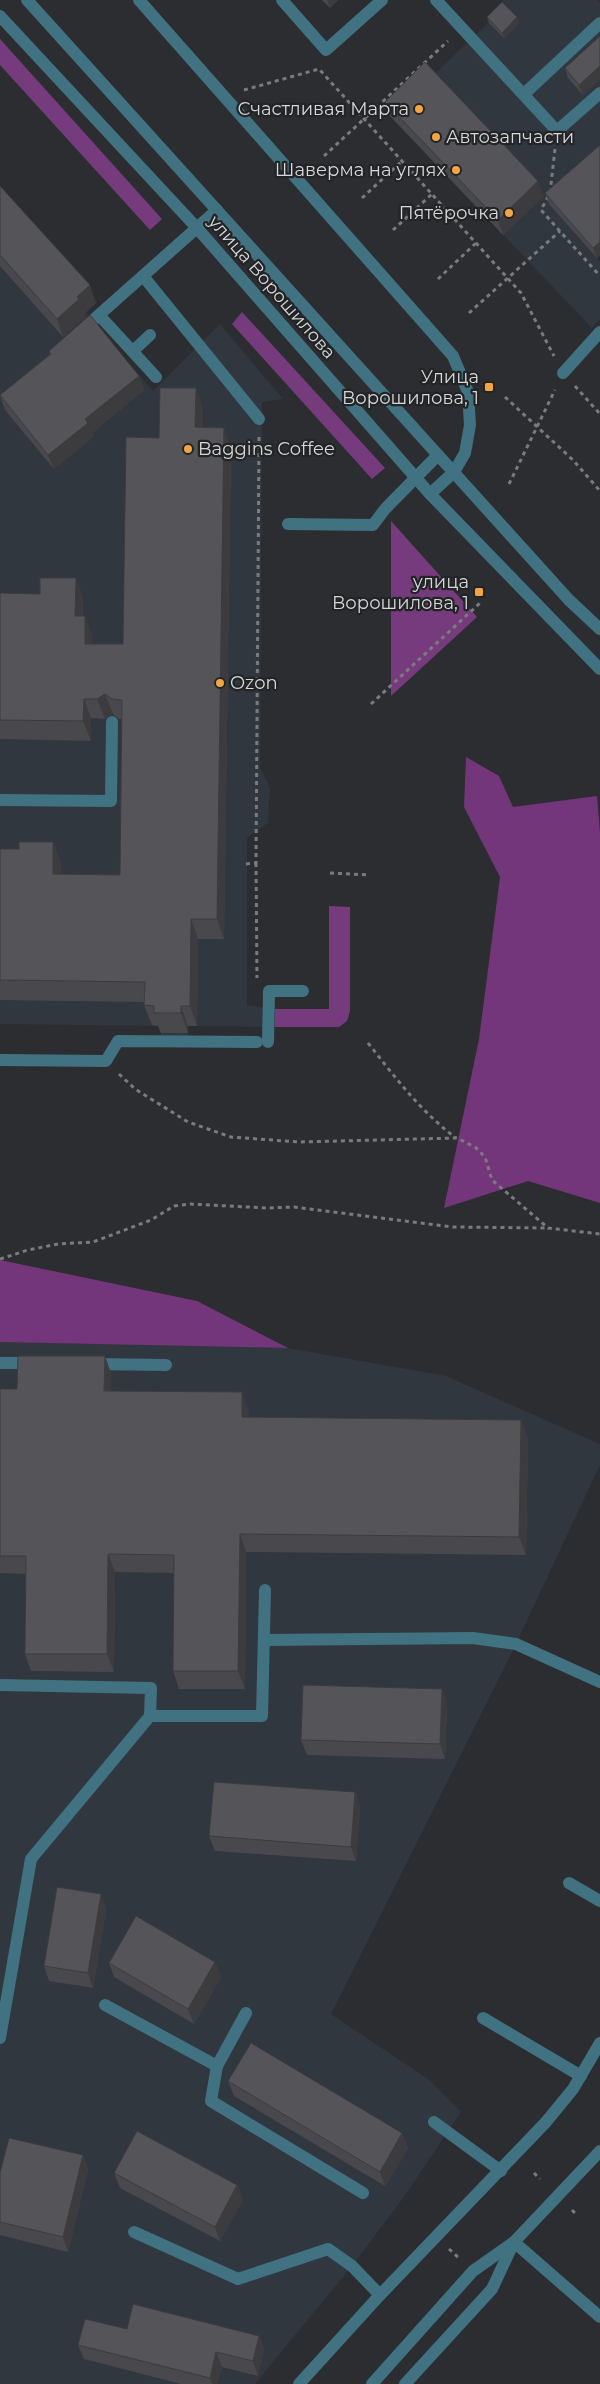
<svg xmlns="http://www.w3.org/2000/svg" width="600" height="2384" viewBox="0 0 600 2384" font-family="Montserrat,sans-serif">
	<rect width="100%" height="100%" fill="#2b2d30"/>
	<g fill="#31373e">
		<polygon points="502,0 597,0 600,3 600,255 597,258 600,262 600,319 592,328 390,116 504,8"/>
		<polygon points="0,196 96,303 86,312 153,391 220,324 283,399 262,402 260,768 270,788 268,823 247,838 247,1005 275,1009 275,1027 188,1026 188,1040 161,1039 161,1026 0,1024"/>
		<polygon points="0,1338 288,1348 446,1376 600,1444 600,1465 516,1644 331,2014 428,2079 461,2112 404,2197 352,2266 255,2384 0,2384"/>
	</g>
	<g fill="#763b7d">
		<polygon points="0,39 162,219 150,230 0,65"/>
		<polygon points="242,312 385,468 372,479 232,324"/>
		<polygon points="391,521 477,617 391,696"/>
		<polygon points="329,906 350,907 350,1011 347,1021 339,1027 275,1027 275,1009 329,1009"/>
	</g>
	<g fill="#74367b">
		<polygon points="466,757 499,776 513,807 597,796 600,833 600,1203 528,1181 444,1208 479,1039 500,877 464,807"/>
		<polygon points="0,1260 197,1301 288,1348 0,1342"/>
	</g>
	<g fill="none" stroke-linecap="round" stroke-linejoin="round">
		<g stroke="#7a7b7e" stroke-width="3" stroke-dasharray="4 4" stroke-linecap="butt">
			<polyline points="244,90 319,69 521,293 554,356"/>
			<polyline points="555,149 550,193 541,210 600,276"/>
			<polyline points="324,156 448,41"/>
			<polyline points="362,198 402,161"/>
			<polyline points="393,230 432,194"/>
			<polyline points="438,279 476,243"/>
			<polyline points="469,313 560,231"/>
			<polyline points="575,386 600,414"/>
			<polyline points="505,397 573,460 600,491"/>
			<polyline points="509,484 555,390"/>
			<polyline points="371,704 480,603"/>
			<polyline points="256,863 257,978"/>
			<polyline points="246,864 256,863 259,437"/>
			<polyline points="330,873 370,875"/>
			<path d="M368,1043c27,34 53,69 88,95"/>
			<polyline points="119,1074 135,1089 188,1122 231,1137 299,1142 457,1138 475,1147 485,1157 492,1180 548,1228 600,1234"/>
			<polyline points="0,1259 28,1250 58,1244 93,1242 151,1220 174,1206 190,1204 267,1208 294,1207 453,1227 548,1228"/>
			<polyline points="534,2173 540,2179"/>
			<polyline points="572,2210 577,2215"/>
			<polyline points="449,2249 459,2258"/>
		</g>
		<g stroke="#417281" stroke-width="12">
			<polyline points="27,0 569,600 600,629"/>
			<polyline points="139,0 453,356 468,392 470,425 465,453 454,472 430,494"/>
			<polyline points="282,0 326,50 382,0"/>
			<polyline points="436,0 557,131 600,93"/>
			<polyline points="0,16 197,228 430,494 600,669"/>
			<polyline points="524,94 600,23"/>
			<polyline points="143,276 259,419"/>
			<polyline points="99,315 156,377"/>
			<polyline points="82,330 217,210"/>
			<polyline points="133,351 150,335"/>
			<polyline points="563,373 600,332"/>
			<polyline points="288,524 373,525 385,509 438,455"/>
			<polyline points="0,800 111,801 112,722"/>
			<polyline points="268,1042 269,991 303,991"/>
			<polyline points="0,1060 106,1061 118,1041 257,1042"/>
			<polyline points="0,1363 34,1363"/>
			<polyline points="91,1364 166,1365"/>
			<polyline points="264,1640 473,1638 516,1644 600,1682"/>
			<polyline points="0,1685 151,1688 150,1716"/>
			<polyline points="569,1883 600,1901"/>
			<polyline points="105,2005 217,2066 211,2101 363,2193"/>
			<polyline points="483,2018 581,2076"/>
			<polyline points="0,2038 31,1859 150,1716 262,1716 265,1590"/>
			<polyline points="217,2066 246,2013"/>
			<polyline points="434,2122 501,2171"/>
			<polyline points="134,2232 238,2279 328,2249 352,2266 380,2295"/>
			<polyline points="514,2242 600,2317"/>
			<polyline points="299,2384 380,2295 546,2122 573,2089 600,2043"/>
			<polyline points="372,2384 473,2271 514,2242 600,2151"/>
			<polyline points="405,2384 492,2289 513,2244"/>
		</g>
	</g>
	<g fill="#49494d">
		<polygon points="322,0 338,0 330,8"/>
		<polygon points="487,17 517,17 519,23 504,38 489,23"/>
		<polygon points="600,36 583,95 568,78 565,68"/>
		<polygon points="385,102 544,196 503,235 390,116"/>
		<polygon points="600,145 600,255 597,258 549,204 545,193"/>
		<polygon points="0,186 96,303 84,314 85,317 63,337 0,266"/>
		<polygon points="49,351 139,376 144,390 92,433 93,437 54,469 5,410 0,395 50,354"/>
		<polygon points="203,408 203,428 231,448 224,939 198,939 197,1026 188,1026 188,1033 161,1033 158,1026 152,1025 144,1005 144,1002 0,1000 0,849 19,849 53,842 61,862 60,875 120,875 122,719 119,719 113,714 105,719 91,718 91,741 0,739 0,593 83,598 83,616 85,616 92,636 92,644 123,644 159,438"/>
		<polygon points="105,1356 111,1374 111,1391 249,1410 249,1417 528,1438 526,1555 246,1552 245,1689 179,1689 173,1671 174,1573 115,1572 114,1672 31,1671 25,1654 26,1574 0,1573 0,1389 17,1389"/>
		<polygon points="442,1689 447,1703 445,1759 307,1755 301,1740"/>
		<polygon points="355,1792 360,1807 356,1861 215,1851 209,1836"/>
		<polygon points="101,1894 106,1909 93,1988 49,1981 44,1966"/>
		<polygon points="215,1962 221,1977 194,2024 114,1977 109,1963"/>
		<polygon points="228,2081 402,2133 408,2148 385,2186 234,2096"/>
		<polygon points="83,2155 88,2170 68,2252 0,2235 0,2173"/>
		<polygon points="114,2173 237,2185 243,2200 220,2241 120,2188"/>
		<polygon points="127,2329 259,2336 264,2350 258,2376 222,2367 217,2384 181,2384 84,2359 78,2345"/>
	</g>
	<g fill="#3c3c3e">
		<polygon points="327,0 338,0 330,8"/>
		<polygon points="517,17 519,23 504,38 502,33"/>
		<polygon points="600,66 600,80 583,95 579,85"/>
		<polygon points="538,181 544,196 503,235 498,220"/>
		<polygon points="600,242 600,255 597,258 593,248"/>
		<polygon points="90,285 96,303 84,314 85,317 63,337 57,319 77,297"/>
		<polygon points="139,376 144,390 92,433 93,437 54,469 48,455 85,419"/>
		<polygon points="196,388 203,408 203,447 195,427"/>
		<polygon points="224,428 231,448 224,939 217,919"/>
		<polygon points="76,578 83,598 82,635 75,616"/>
		<polygon points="85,616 92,636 92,664 85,644"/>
		<polygon points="105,694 113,714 105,719 97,699"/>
		<polygon points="84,699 91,718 91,741 83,721"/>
		<polygon points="53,842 61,862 60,894 53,874"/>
		<polygon points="191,919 198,939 197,1026 190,1006"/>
		<polygon points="181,1006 188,1026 188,1033 181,1013"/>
		<polygon points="105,1356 111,1374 111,1409 104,1391"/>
		<polygon points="242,1392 249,1410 249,1435 242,1417"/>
		<polygon points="521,1420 528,1438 526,1555 519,1537"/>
		<polygon points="240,1534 246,1552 245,1689 238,1671"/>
		<polygon points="108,1554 115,1572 114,1672 107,1654"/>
		<polygon points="442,1689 447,1703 445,1759 440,1744"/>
		<polygon points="355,1792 360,1807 356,1861 351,1847"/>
		<polygon points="101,1894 106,1909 93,1988 88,1973"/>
		<polygon points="215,1962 221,1977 194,2024 188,2009"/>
		<polygon points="402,2133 408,2148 385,2186 380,2172"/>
		<polygon points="83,2155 88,2170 68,2252 63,2237"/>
		<polygon points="237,2185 243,2200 220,2241 215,2227"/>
		<polygon points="259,2336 264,2350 258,2376 253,2361"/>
		<polygon points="216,2352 222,2367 217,2384 212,2384 210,2378"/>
	</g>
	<g fill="#555559" stroke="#3c3c3e">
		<polygon points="502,2 517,17 502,33 487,17"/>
		<polygon points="600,36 600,66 579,85 565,68"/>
		<polygon points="425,62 538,181 498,220 385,102"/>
		<polygon points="600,145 600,242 593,248 545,193"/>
		<polygon points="0,186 90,285 77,297 79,299 57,319 0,255"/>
		<polygon points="90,315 139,376 85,419 88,423 48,455 0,395 51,354 49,351"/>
		<polygon points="160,388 196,388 195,427 224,428 217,919 191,919 190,1006 181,1006 181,1013 154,1013 154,1006 144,1005 145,982 0,980 0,849 19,849 19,842 53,842 53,874 120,875 122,700 112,699 105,694 97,699 84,699 83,721 0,720 0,593 40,594 40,578 76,578 75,616 85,616 85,644 123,644 126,437 159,438"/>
		<polygon points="18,1356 105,1356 104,1391 242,1392 242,1417 521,1420 519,1537 240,1534 238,1671 173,1671 174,1555 108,1554 107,1654 25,1654 26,1556 0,1556 0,1389 17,1389"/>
		<polygon points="303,1685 442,1689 440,1744 301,1740"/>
		<polygon points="214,1782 355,1792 351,1847 209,1836"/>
		<polygon points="57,1887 101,1894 88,1973 44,1966"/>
		<polygon points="136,1916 215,1962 188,2009 109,1963"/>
		<polygon points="251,2043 402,2133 380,2172 228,2081"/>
		<polygon points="137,2131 237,2185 215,2227 114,2173"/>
		<polygon points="9,2138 83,2155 63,2237 0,2222 0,2173"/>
		<polygon points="133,2304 259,2336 253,2361 216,2352 210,2378 78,2345 85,2319 127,2329"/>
	</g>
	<g fill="#f4a443" stroke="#222426" stroke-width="2">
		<circle cx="419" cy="109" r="5"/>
		<circle cx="436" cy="137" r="5"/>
		<circle cx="456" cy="170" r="5"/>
		<circle cx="509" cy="213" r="5"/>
		<rect x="484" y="382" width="10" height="10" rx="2.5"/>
		<circle cx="188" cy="449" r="5"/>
		<rect x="474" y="587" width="10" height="10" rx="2.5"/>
		<circle cx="220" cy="683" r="5"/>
	</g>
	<g text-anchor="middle" stroke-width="4.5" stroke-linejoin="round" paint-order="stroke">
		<g font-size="18" fill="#d6d7d9" stroke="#222426" text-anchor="end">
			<text x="409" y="115">Счастливая Марта</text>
			<text x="446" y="143" text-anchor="start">Автозапчасти</text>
			<text x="446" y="176">Шаверма на углях</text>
			<text x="499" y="219">Пятёрочка</text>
			<text x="479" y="383">Улица<tspan x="479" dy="21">Ворошилова, 1</tspan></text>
			<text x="198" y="455" text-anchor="start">Baggins Coffee</text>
			<text x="469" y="588">улица<tspan x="469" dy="21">Ворошилова, 1</tspan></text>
			<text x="230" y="689" text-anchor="start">Ozon</text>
		</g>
		<g font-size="18" fill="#d6d7d9" stroke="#222426">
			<text transform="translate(272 287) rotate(49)" y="6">улица Ворошилова</text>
		</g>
	</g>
</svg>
